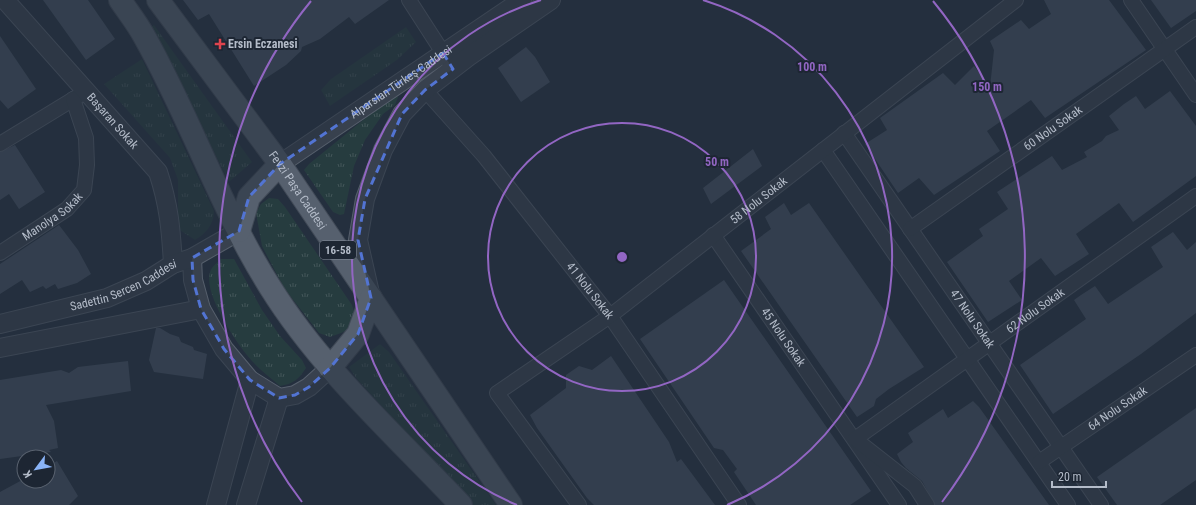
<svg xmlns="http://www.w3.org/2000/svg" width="1196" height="505" viewBox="0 0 1196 505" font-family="'Roboto Condensed',sans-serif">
	<defs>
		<pattern id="grass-tufts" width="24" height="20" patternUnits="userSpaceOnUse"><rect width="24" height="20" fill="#263c3f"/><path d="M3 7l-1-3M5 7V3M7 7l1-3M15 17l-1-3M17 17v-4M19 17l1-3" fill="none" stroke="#435659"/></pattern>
	</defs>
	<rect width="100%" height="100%" fill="#242f3e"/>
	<g fill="url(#grass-tufts)">
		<polygon points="154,25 252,162 229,182 151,27"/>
		<polygon points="406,27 416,42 397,60 330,106 321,90 331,79"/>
		<path d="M142,59l72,152c0,13 -8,23 -19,29l-17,-11v-49l-8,-22 -66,-74z"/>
		<polygon points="394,95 398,97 395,105 383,114 365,140 354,166 344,214 340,215 333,212 304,170 309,164"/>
		<path d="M269,198l9,1 7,8 67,98 4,12c-6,14 -12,15 -26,20l-11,-4 -35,-45 -22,-42 -6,-33 5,-9z"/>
		<path d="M221,259h13l28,51 18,26 22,24 4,8c-7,11 -13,16 -26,18 -9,-8 -20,-16 -28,-25 -14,-15 -54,-73 -40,-93 2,-3 6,-6 9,-9z"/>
		<polygon points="380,344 389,352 496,505 472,505 356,378 349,367"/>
	</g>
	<g fill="#455162">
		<polygon points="43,0 88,0 115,39 86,60"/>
		<polygon points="183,0 389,0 355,24 349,17 320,39 302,47 301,51 286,65 254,86 209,14 198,20"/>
		<polygon points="1044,0 1109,0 1146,50 1045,118 1031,100 987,131 1000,151 934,195 919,178 898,193 865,144 887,130 880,118 943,73 955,85 974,66 990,87 994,50 990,41 1021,20 1029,29 1051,14"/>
		<polygon points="1151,0 1196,0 1196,11 1171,28"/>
		<polygon points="0,36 36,89 8,109 0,100"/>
		<polygon points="526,47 535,57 550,82 521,102 498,68"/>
		<polygon points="1170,91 1196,126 1196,176 1133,222 1119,203 1076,234 1089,254 1055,276 1041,258 1009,281 1022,300 988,322 947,262 983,236 979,229 1008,209 997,192 1052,156 1062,170 1087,157 1084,152 1102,141 1106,136 1119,130 1109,116 1124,104 1136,96 1145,109"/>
		<polygon points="15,145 45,192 19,209 9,194 0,200 0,152"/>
		<polygon points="753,149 762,166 711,204 703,188"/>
		<polygon points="784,203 791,215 809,203 924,367 889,389 876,399 874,406 857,417 741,251 771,229 765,217"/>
		<polygon points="59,225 78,250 91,274 77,283 58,289 55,284 46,289 43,286 30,292 22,280 0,294 0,264"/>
		<polygon points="1173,232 1187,250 1196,242 1196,313 1141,354 1053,414 1020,365 1086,319 1074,300 1081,295 1095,286 1108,304 1163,267 1151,247"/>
		<polygon points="724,280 871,491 850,505 756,505 734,472 737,469 723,450 714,448 640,339"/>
		<polygon points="156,328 160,328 170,334 179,337 181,342 193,347 194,350 207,354 203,379 154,372 149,360"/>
		<polygon points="611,356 669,442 677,462 681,459 715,505 594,505 587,498 537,428 530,415 566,388 566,375 579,366 592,370"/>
		<polygon points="128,361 131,391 46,405 54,421 58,448 49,450 51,452 0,459 0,380 61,370 69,373 78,367"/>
		<polygon points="973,401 979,407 1049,505 935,505 922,481 906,468 901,462 897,454 913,442 908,433 943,409 948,418"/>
		<polygon points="1196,408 1196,480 1160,505 1117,505 1097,477"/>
		<polygon points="57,461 78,496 69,505 0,505 0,492 24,479 24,481 48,481 48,466"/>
	</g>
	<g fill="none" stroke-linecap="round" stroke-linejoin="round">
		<defs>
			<g id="minor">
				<polyline points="409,0 449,62"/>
				<polyline points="1131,0 1196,95"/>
				<path id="s1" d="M425,90l59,66 126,160 129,189"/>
				<path id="s2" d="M844,133l257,372"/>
				<polyline points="0,144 80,95"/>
				<polyline points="823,150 1068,505"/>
				<path id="s3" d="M910,229l286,-202"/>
				<path id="s4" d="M713,235l186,270"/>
				<path id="s5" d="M0,253l67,-44 17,-19 3,-25 -1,-27 -13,-39"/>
				<path id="s6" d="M1039,462l157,-107"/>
				<path id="s7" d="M579,505l-82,-112 113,-77 406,-316"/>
				<path id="s8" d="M927,505l-12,-19 -60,-47 341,-243"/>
			</g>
			<g id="tertiary">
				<path id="s9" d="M5,0l153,172c11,33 13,58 15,92"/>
				<path id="s10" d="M280,164l242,-164"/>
				<polyline points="192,258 193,280 201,309 224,349 250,380 279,398 295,395 309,387 330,368"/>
				<polyline points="370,293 358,240 365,199 383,150 402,114 425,90 468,57 551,0"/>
				<path id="s11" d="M0,324l107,-26 39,-17 27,-17 19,-6 47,-27"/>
				<polyline points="0,348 201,309"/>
				<polyline points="216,505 250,380"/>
				<polyline points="246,505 279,398"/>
			</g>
			<g id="primary">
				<path d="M120,0c8,12 17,23 24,36 46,81 76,172 126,251 51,82 125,148 191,218"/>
				<path id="s12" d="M158,0l122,164 231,341"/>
				<polyline points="239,231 249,197 280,164"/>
				<polyline points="330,368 358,334 371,298"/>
			</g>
		</defs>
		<use href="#minor" stroke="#565f6c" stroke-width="16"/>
		<use href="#tertiary" stroke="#565f6c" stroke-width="20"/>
		<use href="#primary" stroke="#414a57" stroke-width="24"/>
		<use href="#minor" stroke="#38414e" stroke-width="14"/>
		<use href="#tertiary" stroke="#38414e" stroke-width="18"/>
		<use href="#primary" stroke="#56606e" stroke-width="22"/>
	</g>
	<path d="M0 0H1196V505H0ZM443,53l10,16 -28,21 -23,24 -37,85 -7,41 13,58 -13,36 -28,34 -21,19 -14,8 -16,3 -29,-18 -26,-31 -23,-40 -8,-29 -1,-22 47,-27 10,-34 31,-33z" fill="#242f3e" fill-opacity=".55" fill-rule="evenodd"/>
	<path fill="none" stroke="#5274d3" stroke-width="3" stroke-dasharray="8 5" stroke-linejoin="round" d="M443,53l10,16 -28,21 -23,24 -37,85 -7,41 13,58 -13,36 -28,34 -21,19 -14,8 -16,3 -29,-18 -26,-31 -23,-40 -8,-29 -1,-22 47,-27 10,-34 31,-33z"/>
	<g fill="none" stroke="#9266c3" stroke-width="2">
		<circle cx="622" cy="257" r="134"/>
		<path d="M517 505A269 269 0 0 1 541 0M703 0A269 269 0 0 1 727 505"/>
		<path d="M302 502A403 403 0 0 1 311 1M933 1A403 403 0 0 1 942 502"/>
	</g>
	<path fill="#e0444e" stroke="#1d2633" stroke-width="1.5" d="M218 38h4v4h4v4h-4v4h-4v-4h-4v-4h4z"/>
	<g text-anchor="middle" stroke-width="4" stroke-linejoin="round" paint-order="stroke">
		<rect fill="#1d2633" stroke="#878f9c" stroke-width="1" x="320" y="241" width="36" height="18" rx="3"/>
		<g font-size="11" font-weight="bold" fill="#b4bcc9">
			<text x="338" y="254">16-58</text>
		</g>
		<g font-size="12" font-weight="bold" fill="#b4bcc9" stroke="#1d2633" text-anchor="start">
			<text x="228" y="48">Ersin Eczanesi</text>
		</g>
		<g font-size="12" fill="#b4bcc9" stroke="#1d2633">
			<text dy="4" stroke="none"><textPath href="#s10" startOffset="146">Alparslan Türkeş Caddesi</textPath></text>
			<text dy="4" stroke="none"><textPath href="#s9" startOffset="162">Başaran Sokak</textPath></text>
			<text dy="4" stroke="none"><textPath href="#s3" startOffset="175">60 Nolu Sokak</textPath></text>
			<text dy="4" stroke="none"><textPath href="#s12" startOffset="236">Fevzi Paşa Caddesi</textPath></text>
			<text dy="4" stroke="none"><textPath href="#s7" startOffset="464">58 Nolu Sokak</textPath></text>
			<text dy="4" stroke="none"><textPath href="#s5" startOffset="64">Manolya Sokak</textPath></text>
			<text dy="4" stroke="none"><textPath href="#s11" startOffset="130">Sadettin Sercen Caddesi</textPath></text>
			<text dy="4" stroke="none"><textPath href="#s1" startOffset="260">41 Nolu Sokak</textPath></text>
			<text dy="4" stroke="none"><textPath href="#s8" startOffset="320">62 Nolu Sokak</textPath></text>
			<text dy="4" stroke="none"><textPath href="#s2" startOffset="226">47 Nolu Sokak</textPath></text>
			<text dy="4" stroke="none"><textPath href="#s4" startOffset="124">45 Nolu Sokak</textPath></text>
			<text dy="4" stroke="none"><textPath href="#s6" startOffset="95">64 Nolu Sokak</textPath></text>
		</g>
	</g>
	<circle cx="622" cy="257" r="6" fill="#9266c3" stroke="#1d2633" stroke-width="2"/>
	<g font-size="12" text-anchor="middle" font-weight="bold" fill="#9266c3" stroke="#1d2633" stroke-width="4" stroke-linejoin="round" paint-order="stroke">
		<text x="812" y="71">100 m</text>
		<text x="987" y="91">150 m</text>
		<text x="717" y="166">50 m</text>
	</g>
	<g transform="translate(36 469) rotate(238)"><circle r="19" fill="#1d2633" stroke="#59626f"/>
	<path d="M0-3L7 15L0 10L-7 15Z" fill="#8ab4f8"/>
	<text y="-6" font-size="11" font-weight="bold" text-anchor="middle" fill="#b4bcc9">K</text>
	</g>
	<path d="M1052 481v6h54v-6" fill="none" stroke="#b4bcc9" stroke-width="2"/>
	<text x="1058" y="481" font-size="12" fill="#b4bcc9" stroke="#1d2633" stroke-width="3" paint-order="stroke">20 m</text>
</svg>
